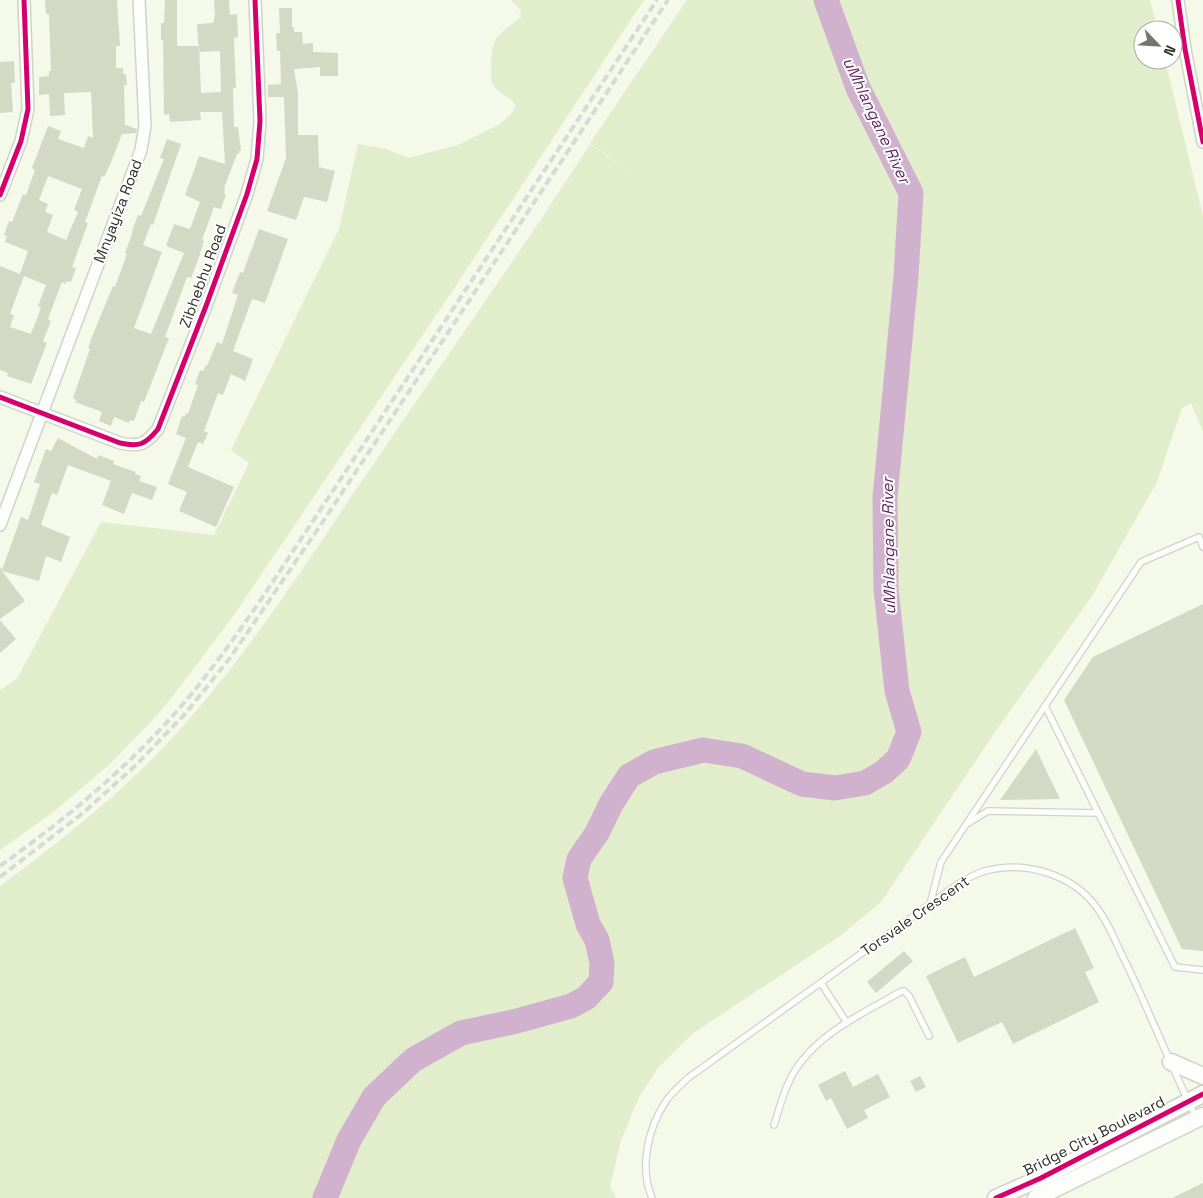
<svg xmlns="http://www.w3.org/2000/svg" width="1203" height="1198" viewBox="0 0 1203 1198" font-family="'Space Grotesk',sans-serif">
	<rect width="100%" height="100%" fill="#f4f9e9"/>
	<g fill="#e2edcb">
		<path d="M511,0h133l-191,290 -219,325 -51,68 -22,28 -50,52 -55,47 -56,40v-160l17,-11 84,-157 113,13 35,-72 -18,-13 108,-221 19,-85 28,5 22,9 50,-13 42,-21 12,-11 4,-7c-5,-10 -19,-12 -24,-24 -2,-4 0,-11 -1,-15 0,-32 7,-31 30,-50l-1,-7z"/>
		<path d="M687,0h463l8,30h-15v30h22l38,156v215l-12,-28 -9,5 -25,74 -65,114 -97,136 -114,170 -41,34 -148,98 -34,34 -19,29 -18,43 -11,47 6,11h-616v-312c62,-46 122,-93 174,-150 80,-87 142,-189 209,-286 69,-102 141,-202 207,-306l58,42 -58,-43z"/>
	</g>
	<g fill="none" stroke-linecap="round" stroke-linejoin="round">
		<polyline stroke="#d1b2ce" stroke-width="25" points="325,1198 349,1140 374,1097 413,1060 461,1033 517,1021 571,1006 586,998 601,982 602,963 597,940 588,924 575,878 579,859 597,833 611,804 629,776 654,762 703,750 742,756 802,784 835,788 865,783 884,772 898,759 909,732 897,691 886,589 885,497 906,276 911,193 858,88 826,0"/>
	</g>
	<g fill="#d4d9c6" fill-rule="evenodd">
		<path d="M45,0h72l3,46h-4v22h7v6h3l1,11h-3l1,39h-2l14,5 -1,4 -14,1 -12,31 -6,12 -2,-1 -17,46 3,1 -16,44 4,1 -5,14 -4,-1 -1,3 -4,-2 -14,37 3,2 -8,20 4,2 -16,41 -24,-8 1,-3 -8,-3v-104l20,8 8,-23 -23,-9 2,-6 -3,-1 5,-14 3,1 11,-28 3,1 9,-25 -3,-2 16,-42 13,5 -3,8 26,9 4,-12 5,2 -2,-46 -27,1 1,22 -15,1 -1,-22 -10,1v-18l10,-1v-5h2l-2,-57h-3zM48,176l34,13 -8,21 4,2 -12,28 -19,-8 6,-17 -8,-3 3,-8 -9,-4zM24,276l22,9 -8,21 3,2 -10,26 -21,-7 4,-12 -4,-1z"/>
		<polygon points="165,0 177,0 177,46 199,46 201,93 221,92 220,51 199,52 197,24 213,23 215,16 214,0 229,0 230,15 237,14 238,37 234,38 236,88 233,88 234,127 238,127 241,151 239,151 239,154 237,154 224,188 225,188 224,193 226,194 221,209 214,207 202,240 204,241 197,263 191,278 187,277 165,337 169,338 144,402 141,401 134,421 130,420 129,423 114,417 111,426 99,421 102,412 75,402 76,400 73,398 90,349 88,348 93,334 113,286 115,287 127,254 125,253 133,231 132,231 138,215 141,216 164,159 160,158 167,139 181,144 153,225 151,224 143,245 162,252 134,328 151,334 184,253 166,246 174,224 190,229 200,202 185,195 199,156 225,164 222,112 200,112 201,120 170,122 169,114 164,115 163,40 161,40 161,23 164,23"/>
		<polygon points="279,8 292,8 292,27 294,27 294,32 302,32 303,44 313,43 313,52 338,53 338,76 320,76 320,67 294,69 298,93 298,135 318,135 319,167 335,171 327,202 304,197 296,220 267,211 286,158 284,97 268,97 268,85 281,84 280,51 277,51 276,33 280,33"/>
		<polygon points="14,61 15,83 11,83 13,112 0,113 0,62"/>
		<polygon points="259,229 288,239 265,303 252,299 233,351 253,359 245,381 231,374 223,395 218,393 204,431 208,433 203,444 198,442 188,467 234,487 216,527 179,511 187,492 168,484 186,438 176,434 182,416 185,417 186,413 188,414 198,385 195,384 200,370 203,371 206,365 207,366 217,342 222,344 238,295 232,293 240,272 243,273"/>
		<polygon points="58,438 97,459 98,455 114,461 113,464 136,472 135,474 141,476 139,481 157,487 152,500 132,493 124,514 102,505 111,481 68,465 57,495 52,493 41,525 70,537 61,562 46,556 39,581 2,571 25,601 0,619 0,567 2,570 21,517 28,520 40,484 34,482 46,449 51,451"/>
		<polygon points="1203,604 1203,951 1182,949 1064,700 1093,657"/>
		<polygon points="0,620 16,639 0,653"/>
		<polygon points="1036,749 1060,799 1000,800"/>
		<polygon points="1075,928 1094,968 1085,972 1099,1002 1013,1044 1002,1022 958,1043 926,976 965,957 974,977"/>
		<polygon points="904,951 913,961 876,993 867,982"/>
		<polygon points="845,1071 853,1087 878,1074 890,1097 864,1110 868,1118 847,1129 831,1098 826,1101 818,1085"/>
		<polygon points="920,1076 926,1087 916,1092 910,1081"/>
		<polygon points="1203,1183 1203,1198 1172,1198"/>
	</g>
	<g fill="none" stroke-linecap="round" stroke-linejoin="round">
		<defs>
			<g id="lane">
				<polyline points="1045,706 1175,967 1203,970"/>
				<polyline points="968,823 988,811 1098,813"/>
				<polyline points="930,904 941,862 1141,562 1199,537 1203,547"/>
				<polyline points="821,983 847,1023"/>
				<path d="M774,1125c6,-18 10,-37 20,-53 24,-39 68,-58 106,-80l4,-1 5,5 20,40"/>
				<path d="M652,1198c-13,-31 -4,-70 14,-97 6,-9 15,-16 22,-23l270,-194c8,-5 17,-10 27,-13 39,-11 88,3 112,37 13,17 20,38 30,57 24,50 44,102 69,152"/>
			</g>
			<g id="street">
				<polyline points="1178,0 1185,49 1203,142"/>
				<polyline points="0,195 21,141 28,109 24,0"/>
				<path d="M0,397l120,46c19,4 25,2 38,-14l48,-123 41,-112 10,-35 3,-38 -5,-121"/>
				<polyline points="0,525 141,150 145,126 139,0"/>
			</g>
			<g id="secondary">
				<polyline points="1171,1062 1203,1076"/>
				<polyline points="996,1198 1041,1178 1203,1094"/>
				<polyline points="1036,1198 1203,1116"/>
			</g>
		</defs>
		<use href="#lane" stroke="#d0d4c7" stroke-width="8"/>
		<use href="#street" stroke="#d0d4c7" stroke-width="14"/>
		<use href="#secondary" stroke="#d0d4c7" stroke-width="19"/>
		<use href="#lane" stroke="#fdfefc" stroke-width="5.5"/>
		<use href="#street" stroke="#fdfefc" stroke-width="11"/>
		<use href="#secondary" stroke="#fdfefc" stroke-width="16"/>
		<g stroke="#d9dad5" stroke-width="4" stroke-dasharray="8 4" stroke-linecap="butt">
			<path d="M0,866c63,-45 125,-96 177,-155 34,-39 64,-82 93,-125l387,-586"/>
			<polyline points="0,877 83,813 135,766 185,714 230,658 324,520 668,0"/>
		</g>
		<defs>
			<g id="cycleway">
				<polyline points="1178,0 1185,49 1203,142"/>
				<polyline points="0,195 21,141 28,109 24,0"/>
				<path d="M0,397l120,46c19,4 25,2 38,-14l48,-123 41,-112 10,-35 3,-38 -5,-121"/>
				<polyline points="996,1198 1041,1178 1203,1094"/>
			</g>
		</defs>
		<use href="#cycleway" stroke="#fff" stroke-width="8"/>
		<use href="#cycleway" stroke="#d6006c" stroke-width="5"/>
	</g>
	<g text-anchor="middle" stroke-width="4" stroke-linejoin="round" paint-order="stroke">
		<g font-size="15" fill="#2e3225" stroke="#fff">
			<text transform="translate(118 211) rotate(-69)" y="5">Mnyayiza Road</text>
			<text transform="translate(203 276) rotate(-70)" y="5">Zibhebhu Road</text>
			<text transform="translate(915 916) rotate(-35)" y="5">Torsvale Crescent</text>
			<text transform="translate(1094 1136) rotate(-27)" y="5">Bridge City Boulevard</text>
		</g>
		<g font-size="16" font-style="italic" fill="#622964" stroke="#fff">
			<text transform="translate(877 120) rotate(65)" y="6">uMhlangane River</text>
			<text transform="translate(888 546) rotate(-91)" y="6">uMhlangane River</text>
		</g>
	</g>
	<g transform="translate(1158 45) rotate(115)"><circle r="24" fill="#ffffff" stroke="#abada8"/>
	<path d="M0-4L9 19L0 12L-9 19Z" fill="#73786a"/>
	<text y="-8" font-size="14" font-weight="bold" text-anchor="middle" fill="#2e3225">N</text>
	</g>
</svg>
